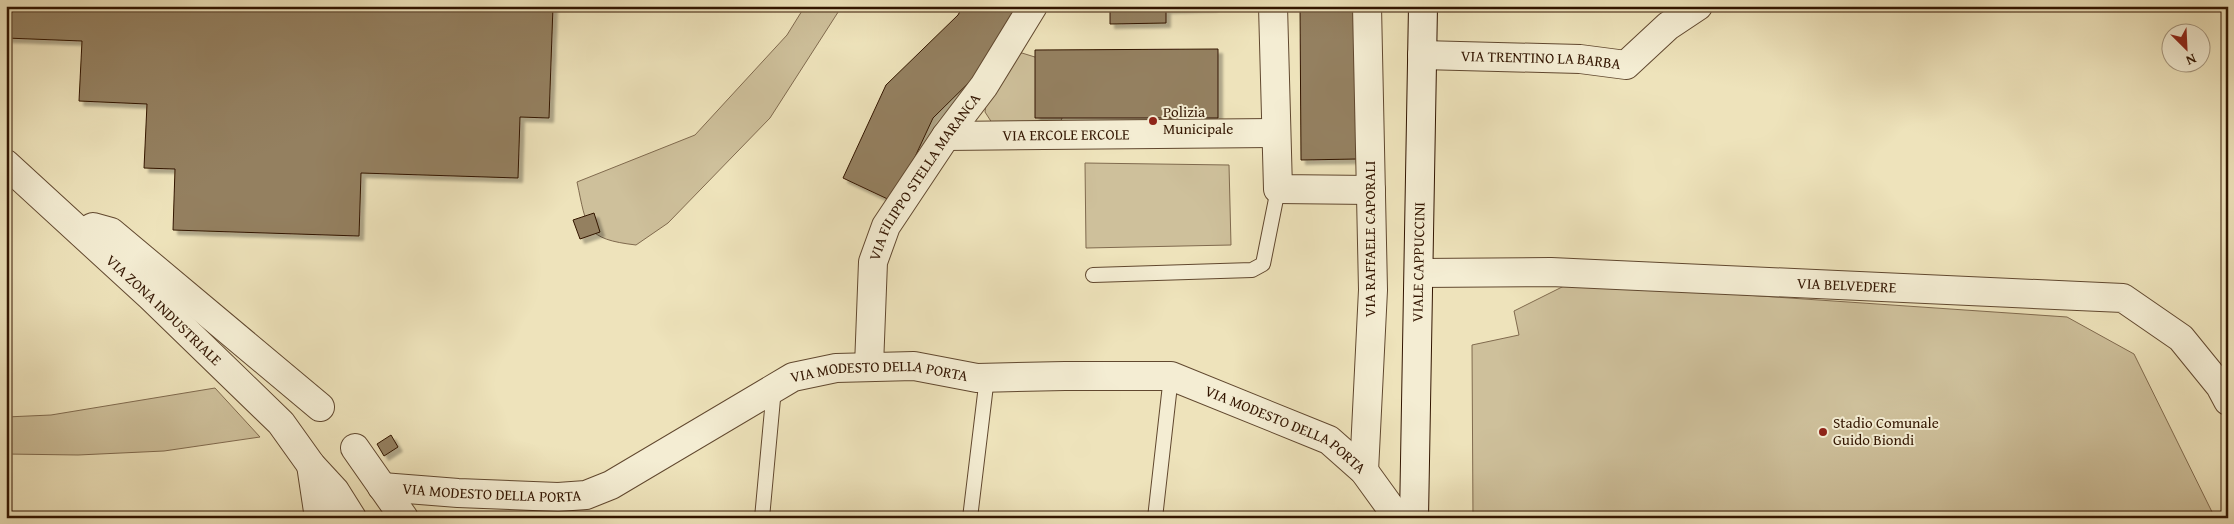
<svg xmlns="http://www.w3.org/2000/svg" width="2234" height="524" viewBox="0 0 2234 524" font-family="'Gentium Book Plus',serif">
	<defs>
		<filter id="shadow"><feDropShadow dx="4.5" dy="4.5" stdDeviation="1" flood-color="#0004"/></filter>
	</defs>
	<rect width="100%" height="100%" fill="#eee3bb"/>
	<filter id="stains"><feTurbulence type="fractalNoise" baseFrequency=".004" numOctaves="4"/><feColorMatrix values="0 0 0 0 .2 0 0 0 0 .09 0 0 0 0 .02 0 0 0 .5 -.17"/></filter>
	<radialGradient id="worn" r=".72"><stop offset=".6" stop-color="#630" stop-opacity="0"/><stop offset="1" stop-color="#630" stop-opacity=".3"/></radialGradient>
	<g fill="#cec09b" stroke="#806a4e">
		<path d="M805,6h37l-72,112 -102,105 -32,22c-51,-6 -49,-16 -59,-63l118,-47 92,-100z"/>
		<polygon points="1022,53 1038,58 1068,104 1057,130 994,126 985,112 987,96 1010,59"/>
		<polygon points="1085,163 1229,165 1231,245 1086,248"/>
		<polygon points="1570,283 2067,317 2134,354 2215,518 1473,518 1472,345 1519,335 1514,311"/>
		<polygon points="215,388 260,437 164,451 78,455 6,454 6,417 51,415"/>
	</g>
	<g fill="#948061" stroke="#321500" filter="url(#shadow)">
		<polygon points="6,6 553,6 549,118 520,117 518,178 361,173 359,236 173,230 175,169 144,168 147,104 79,101 82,41 6,38"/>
		<polygon points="963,6 1025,6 1004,48 933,118 894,202 843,178 886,85 958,15"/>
		<polygon points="1110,6 1213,6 1213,7 1166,9 1166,23 1110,24"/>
		<polygon points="1300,6 1356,6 1357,159 1301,160"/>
		<polygon points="1218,49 1218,118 1035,118 1035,50"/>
		<polygon points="594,213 600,232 580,239 573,220"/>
		<polygon points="391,435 398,447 384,456 377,444"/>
	</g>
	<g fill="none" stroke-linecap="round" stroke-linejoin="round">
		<defs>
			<g id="lane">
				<polyline points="1093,275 1252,270 1263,264 1278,189"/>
				<polyline points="762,518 774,388"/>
				<polyline points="970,518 987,377"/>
				<polyline points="1155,518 1171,376"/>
			</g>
			<g id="street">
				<polyline points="1273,6 1278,189 1371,190"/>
				<path id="s1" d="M1422,55l158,4 46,6 42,-39 30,-20"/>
				<path id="s2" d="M946,136l330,-3"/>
				<path id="s3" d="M6,164l145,133 130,126 30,42 24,26 17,27"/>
				<polyline points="82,233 93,227 111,232 320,407"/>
				<path id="s4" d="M1419,273l132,-1 572,26 58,40 39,48 8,15"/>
				<path id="s5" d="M869,366l4,-104 13,-36 60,-90 38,-50 49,-80"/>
				<polyline points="355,448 404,518"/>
				<polyline points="311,465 319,518"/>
				<polyline points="1364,471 1373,290 1367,6"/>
				<path id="s6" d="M382,487l76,6 100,4 28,-2 25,-10 182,-108 43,-9 78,-2 63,12 88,-2h106l158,64 35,31 34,47"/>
			</g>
			<g id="secondary">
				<path id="s7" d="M1414,518l9,-512"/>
			</g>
		</defs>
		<use href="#lane" stroke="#61482f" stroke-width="16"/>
		<use href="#street" stroke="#61482f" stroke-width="30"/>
		<use href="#secondary" stroke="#321500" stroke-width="30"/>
		<use href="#lane" stroke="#f4edd3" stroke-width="14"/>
		<use href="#street" stroke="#f4edd3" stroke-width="28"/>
		<use href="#secondary" stroke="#f4edd3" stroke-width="28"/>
	</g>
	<g fill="#8f2418" stroke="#f4edd3" stroke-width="2">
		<circle cx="1153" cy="121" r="5"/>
		<circle cx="1823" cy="432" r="5"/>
	</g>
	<g text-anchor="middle" stroke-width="4" stroke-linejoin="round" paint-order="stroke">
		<g font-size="15" fill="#321500" stroke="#f4edd3">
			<text dy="5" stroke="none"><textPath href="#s1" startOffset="119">VIA TRENTINO LA BARBA</textPath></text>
			<text dy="5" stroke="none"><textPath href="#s2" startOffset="120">VIA ERCOLE ERCOLE</textPath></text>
			<text dy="5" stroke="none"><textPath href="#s5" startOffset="204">VIA FILIPPO STELLA MARANCA</textPath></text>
			<text transform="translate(1370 239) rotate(-90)" y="5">VIA RAFFAELE CAPORALI</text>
			<text dy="5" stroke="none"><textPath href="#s7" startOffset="256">VIALE CAPPUCCINI</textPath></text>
			<text dy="5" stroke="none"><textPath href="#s4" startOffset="428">VIA BELVEDERE</textPath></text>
			<text dy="5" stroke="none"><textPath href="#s3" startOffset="215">VIA ZONA INDUSTRIALE</textPath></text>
			<text dy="5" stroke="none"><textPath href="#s6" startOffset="530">VIA MODESTO DELLA PORTA</textPath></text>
			<text dy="5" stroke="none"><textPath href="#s6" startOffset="950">VIA MODESTO DELLA PORTA</textPath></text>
			<text dy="5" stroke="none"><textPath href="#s6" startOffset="110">VIA MODESTO DELLA PORTA</textPath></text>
		</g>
		<g font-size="15" fill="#321500" stroke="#f4edd3" text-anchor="start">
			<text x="1163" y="117">Polizia<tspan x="1163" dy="17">Municipale</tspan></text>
			<text x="1833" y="428">Stadio Comunale<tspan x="1833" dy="17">Guido Biondi</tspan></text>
		</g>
	</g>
	<rect width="2234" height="524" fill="none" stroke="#eee3bb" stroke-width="25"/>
	<rect x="8" y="8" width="2219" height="509" fill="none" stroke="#321500" stroke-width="2.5"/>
	<rect x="12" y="12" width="2209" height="499" fill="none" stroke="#321500"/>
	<g transform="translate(2186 48) rotate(156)"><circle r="24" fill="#f4edd3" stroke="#a6977f"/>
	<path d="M0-4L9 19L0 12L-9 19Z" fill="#8f2418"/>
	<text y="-8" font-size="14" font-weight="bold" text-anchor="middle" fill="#321500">N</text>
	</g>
	<rect width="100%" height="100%" filter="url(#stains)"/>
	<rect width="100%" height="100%" fill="url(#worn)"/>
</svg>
